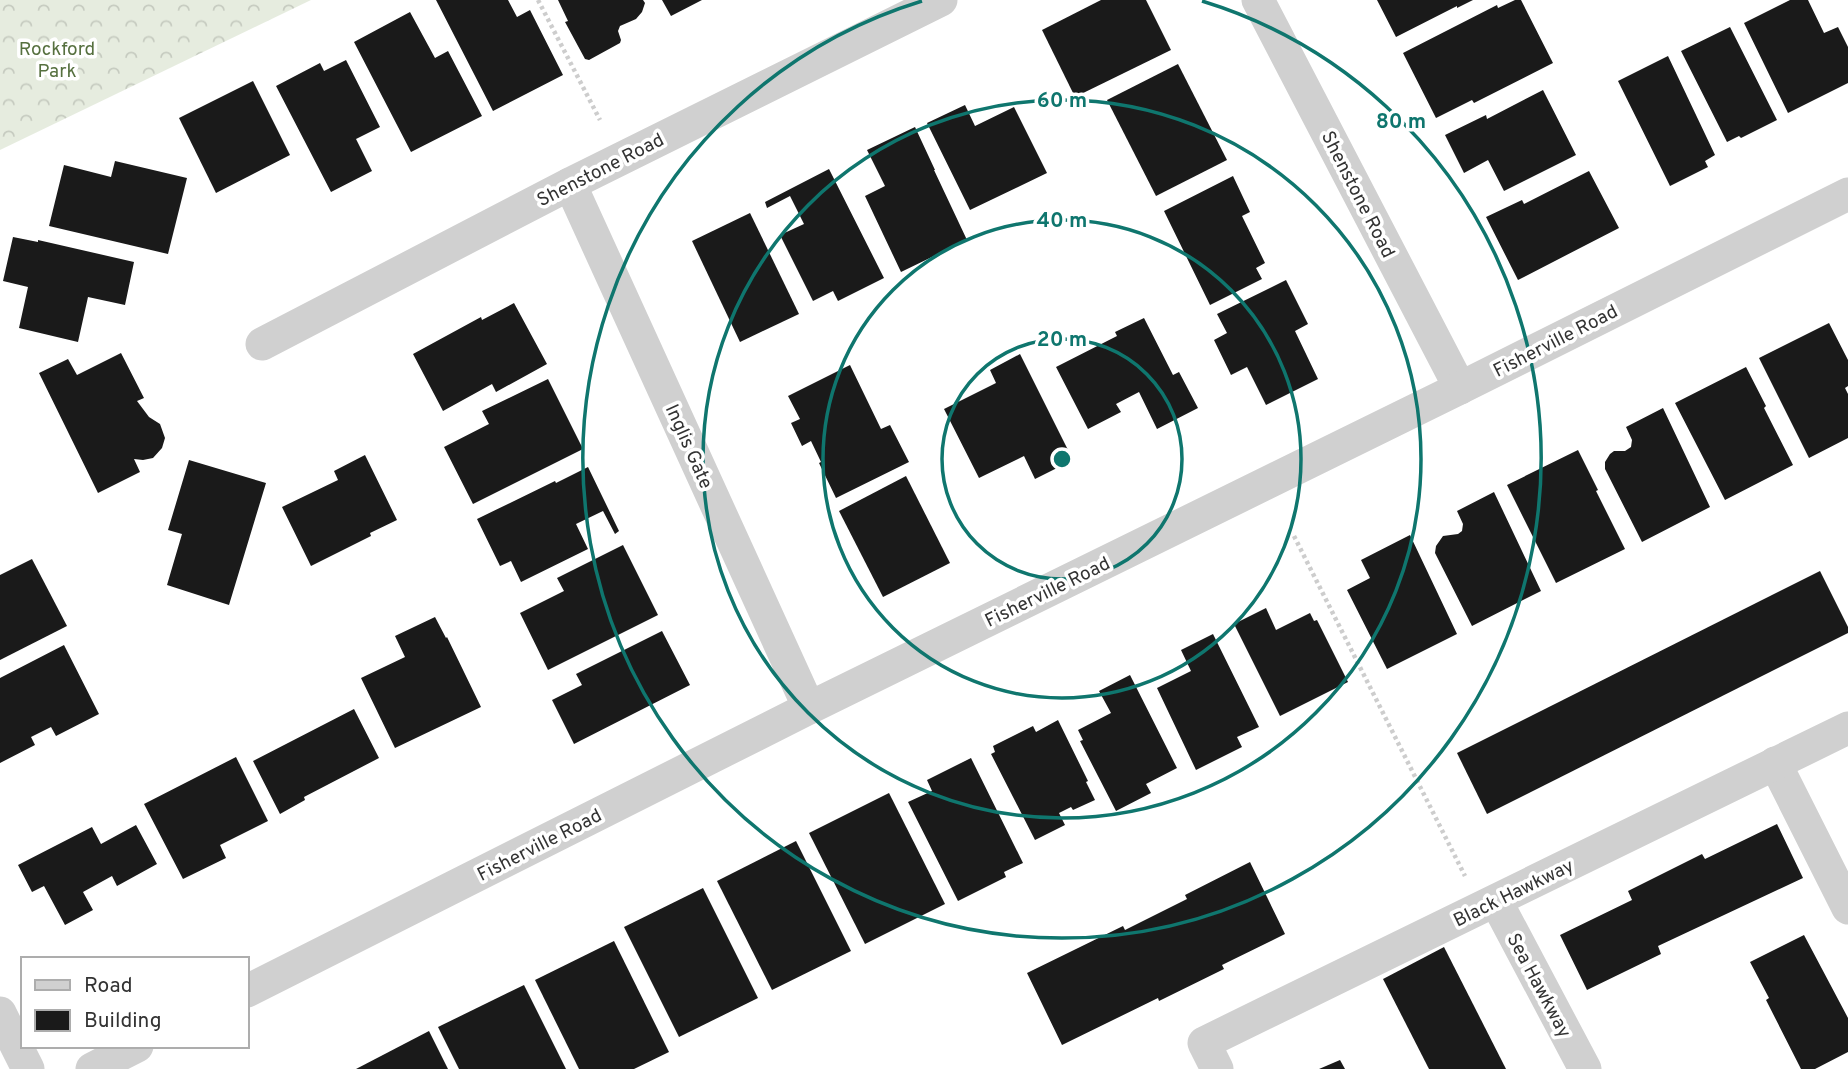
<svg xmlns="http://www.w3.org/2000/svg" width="1848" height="1069" viewBox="0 0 1848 1069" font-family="Overpass,sans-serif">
	<defs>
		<pattern id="forest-crowns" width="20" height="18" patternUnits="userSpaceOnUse" patternTransform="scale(1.75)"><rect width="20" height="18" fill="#e6ecdf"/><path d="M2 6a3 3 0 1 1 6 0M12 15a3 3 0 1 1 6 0" fill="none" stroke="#c6cbc0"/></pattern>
	</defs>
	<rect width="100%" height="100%" fill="#fff"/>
	<polygon fill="url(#forest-crowns)" points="0,0 311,0 0,150"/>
	<g fill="#1a1a1a">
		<polygon points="436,0 508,0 517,17 530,10 563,75 493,111"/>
		<polygon points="558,0 643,0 645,3 642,12 636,19 620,26 618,31 621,40 620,43 589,60 585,59 565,22 568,21"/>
		<polygon points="662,0 702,0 671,16"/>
		<polygon points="1101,0 1146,0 1171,50 1075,97 1042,30"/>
		<polygon points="1377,0 1473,0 1457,8 1457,6 1396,37"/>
		<polygon points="1515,0 1521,0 1553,63 1474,103 1472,100 1436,118 1403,53 1497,5 1498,8"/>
		<polygon points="1790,0 1808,0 1824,33 1838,27 1848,47 1848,83 1788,113 1744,23"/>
		<polygon points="410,12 435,58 448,51 482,116 411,152 354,42"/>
		<polygon points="1730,27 1777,120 1741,138 1739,136 1727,142 1681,51"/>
		<polygon points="1668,56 1715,155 1705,161 1708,167 1670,186 1618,81"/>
		<polygon points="346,60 380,127 356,139 372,171 331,192 276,86 320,63 324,71"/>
		<polygon points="1178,64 1227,160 1156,196 1107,100"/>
		<polygon points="253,81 290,155 216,193 179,118"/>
		<polygon points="1543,90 1576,155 1504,191 1488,160 1464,173 1445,135 1486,115 1487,119"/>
		<polygon points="965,105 975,126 1014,107 1047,173 970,210 927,123"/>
		<polygon points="915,127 935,170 934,170 967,240 901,272 865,196 885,186 867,150"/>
		<polygon points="115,161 187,178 168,254 49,226 64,165 111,177"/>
		<polygon points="829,169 884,278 838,301 833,291 813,301 780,235 804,224 790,196 767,208 765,202"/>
		<polygon points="1589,171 1619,228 1518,280 1486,217 1522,200 1524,204"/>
		<polygon points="1233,176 1250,212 1242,216 1265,263 1256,268 1262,279 1210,305 1164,211"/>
		<polygon points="750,213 799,314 740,342 692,241"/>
		<polygon points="13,237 38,242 38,240 134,262 125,305 88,297 78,342 19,328 28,287 3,281"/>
		<polygon points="1286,280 1308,324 1295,331 1318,379 1266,405 1247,367 1231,375 1214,340 1227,333 1217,314"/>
		<polygon points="514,303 547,364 496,392 492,384 443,411 413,354 481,317 482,320"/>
		<polygon points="1144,318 1173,375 1179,372 1198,408 1157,429 1139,392 1116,404 1121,412 1088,429 1056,367 1117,336 1115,332"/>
		<polygon points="1829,323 1848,360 1848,386 1845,388 1848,394 1848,438 1809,458 1759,358"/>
		<polygon points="121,353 144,398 137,401 149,417 160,424 165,438 162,448 153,458 143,460 134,459 140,472 98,493 39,373 68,359 77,375"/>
		<polygon points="1020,354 1073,460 1035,479 1024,456 979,478 944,409 996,383 990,370"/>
		<polygon points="850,365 881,429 890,425 909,462 836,498 819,463 821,462 811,441 802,446 791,423 800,419 788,396"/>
		<polygon points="1746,367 1766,406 1764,408 1793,465 1725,500 1675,403"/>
		<polygon points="548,379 583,449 473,504 444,447 489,424 482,411"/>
		<polygon points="1663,408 1710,507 1642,542 1605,469 1605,462 1610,454 1614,451 1625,451 1631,447 1632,440 1626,427"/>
		<polygon points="1578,450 1598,490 1596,491 1625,549 1556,583 1507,485"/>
		<polygon points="365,455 397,520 370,533 371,536 311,566 282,507 338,480 334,471"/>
		<polygon points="189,460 266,483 229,605 167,585 182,534 168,530"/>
		<polygon points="588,467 619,531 615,534 603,511 576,524 588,549 521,582 511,561 500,566 477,519 555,481 556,483"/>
		<polygon points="906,476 950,563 883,597 839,511"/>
		<polygon points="1494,492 1541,591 1472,626 1435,553 1436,546 1443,536 1458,534 1462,531 1463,524 1457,511"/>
		<polygon points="1410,535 1457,634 1387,669 1347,590 1370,578 1361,560"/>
		<polygon points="623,545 658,615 548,670 520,613 564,591 557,578"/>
		<polygon points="32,559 67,626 0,660 0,575"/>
		<polygon points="1820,571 1848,627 1848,633 1487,814 1457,753"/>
		<polygon points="1266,608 1276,630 1310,613 1314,621 1317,620 1348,682 1280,716 1234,624"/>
		<polygon points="435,617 446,638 447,637 481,707 395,748 361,678 405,657 395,636"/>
		<polygon points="662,631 690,685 574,744 552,700 582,685 576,674"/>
		<polygon points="1213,634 1259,727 1237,737 1242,747 1196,770 1157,688 1191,671 1181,650"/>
		<polygon points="64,645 99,714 56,736 51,727 31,737 35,745 0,763 0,678"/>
		<polygon points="1130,675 1177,768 1146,784 1151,793 1116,811 1080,741 1083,740 1078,730 1111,713 1099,691"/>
		<polygon points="354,709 379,758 304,797 305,800 280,814 253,761"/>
		<polygon points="1058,720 1088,781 1086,782 1095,800 1073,810 1071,807 1059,813 1065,825 1035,840 991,754 995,752 993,746 1033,726 1036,732"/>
		<polygon points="236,757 268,821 220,845 226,858 183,879 144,804"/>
		<polygon points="971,758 1023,863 1004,872 1006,877 958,901 908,802 932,791 927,780"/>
		<polygon points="889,793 945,904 865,944 809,833"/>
		<polygon points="1777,824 1803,878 1658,946 1661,954 1587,990 1560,935 1632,900 1628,891 1702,854 1705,859"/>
		<polygon points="136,825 157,864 117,886 112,876 83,892 93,910 65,925 44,886 32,892 18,865 92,827 101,844"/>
		<polygon points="796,841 851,951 772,990 717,881"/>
		<polygon points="1250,862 1285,934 1222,965 1224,969 1159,1001 1158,998 1062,1045 1027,973 1123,926 1125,930 1187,899 1185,895"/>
		<polygon points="703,888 758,998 679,1037 624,927"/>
		<polygon points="1804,935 1848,1018 1848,1052 1815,1069 1801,1069 1766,1000 1769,998 1750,962"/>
		<polygon points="614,941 669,1052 634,1069 579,1069 535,980"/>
		<polygon points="1444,947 1506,1069 1429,1069 1383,979"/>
		<polygon points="524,985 566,1069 459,1069 438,1027"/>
		<polygon points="429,1031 448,1069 356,1069"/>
		<polygon points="1340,1060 1345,1069 1319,1069"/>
	</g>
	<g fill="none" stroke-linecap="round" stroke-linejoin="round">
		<g stroke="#cdcdcd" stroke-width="4.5" stroke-dasharray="3.5 3.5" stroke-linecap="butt">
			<polyline points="538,0 600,120"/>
			<polyline points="1294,536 1465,876"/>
		</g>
		<g stroke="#d0d0d0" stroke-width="33">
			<polyline points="1258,0 1460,388"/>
			<polyline points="570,184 809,708"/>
			<polyline points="262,344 570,184 941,0"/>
			<polyline points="1775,763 1848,908"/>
			<polyline points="1496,901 1585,1069"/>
			<polyline points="247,991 809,708 1460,388 1848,194"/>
			<polyline points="0,1013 28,1069"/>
			<polyline points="92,1069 137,1046"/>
			<polyline points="1217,1069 1204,1043 1848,728"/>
		</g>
	</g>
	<g fill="none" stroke="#0f766e" stroke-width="3.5">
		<circle cx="1062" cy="459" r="120"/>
		<circle cx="1062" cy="459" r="239"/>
		<circle cx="1062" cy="459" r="359"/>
		<path d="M1202 1A479 479 0 1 1 922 1"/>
	</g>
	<g text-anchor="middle" stroke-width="7" stroke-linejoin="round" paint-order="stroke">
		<g font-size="19" fill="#56703f" stroke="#fff">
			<text x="57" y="55">Rockford<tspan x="57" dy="22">Park</tspan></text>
		</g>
		<g font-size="19" fill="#333" stroke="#fff">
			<text transform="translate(600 169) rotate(-27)" y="7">Shenstone Road</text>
			<text transform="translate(1359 194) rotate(63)" y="7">Shenstone Road</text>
			<text transform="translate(1555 340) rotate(-27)" y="7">Fisherville Road</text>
			<text transform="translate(690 446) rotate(66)" y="7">Inglis Gate</text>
			<text transform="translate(1047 591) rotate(-26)" y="7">Fisherville Road</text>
			<text transform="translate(539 844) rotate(-27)" y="7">Fisherville Road</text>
			<text transform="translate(1513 892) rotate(-26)" y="7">Black Hawkway</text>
			<text transform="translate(1540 985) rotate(62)" y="7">Sea Hawkway</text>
		</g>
	</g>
	<circle cx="1062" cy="459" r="10" fill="#0f766e" stroke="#fff" stroke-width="3.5"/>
	<g font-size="21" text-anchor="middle" font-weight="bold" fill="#0f766e" stroke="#fff" stroke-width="7" stroke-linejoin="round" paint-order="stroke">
		<text x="1062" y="107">60 m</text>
		<text x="1401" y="128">80 m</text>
		<text x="1062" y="227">40 m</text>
		<text x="1062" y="346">20 m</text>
	</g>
	<rect x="21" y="957" width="228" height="91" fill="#ffffff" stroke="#adadad" stroke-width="2"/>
	<rect x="35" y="980" width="35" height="10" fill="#d0d0d0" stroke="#adadad" stroke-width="2"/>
	<text x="84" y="992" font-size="21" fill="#333333">Road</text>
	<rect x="35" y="1010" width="35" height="21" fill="#1a1a1a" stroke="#adadad" stroke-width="2"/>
	<text x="84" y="1027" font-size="21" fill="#333333">Building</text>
</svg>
